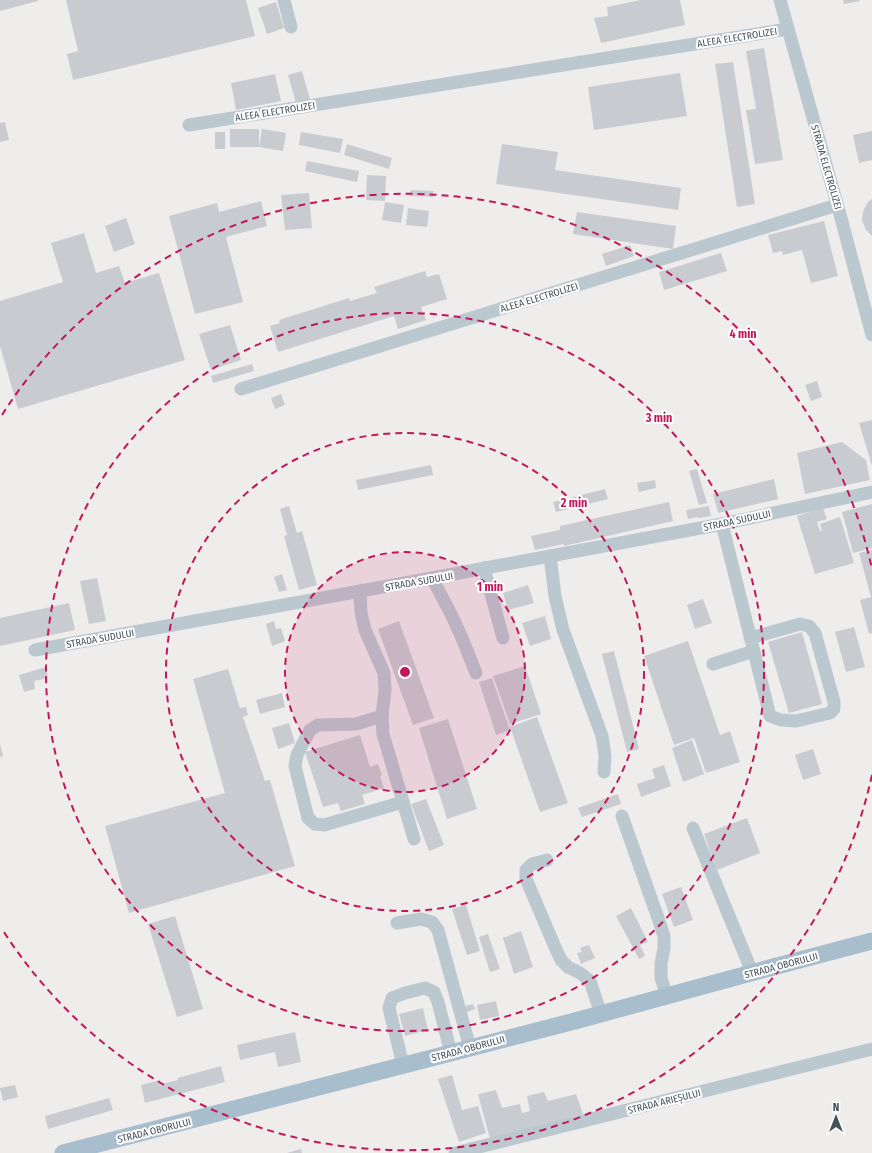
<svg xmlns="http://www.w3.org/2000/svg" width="872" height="1153" viewBox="0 0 872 1153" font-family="'Fira Sans Condensed',sans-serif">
	<rect width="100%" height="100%" fill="#efecec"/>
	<g fill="#c8ccd1">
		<polygon points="0,0 38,0 38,1 0,11"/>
		<polygon points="66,0 246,0 255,36 73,80 67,54 78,51"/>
		<polygon points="641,0 680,0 685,25 601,43 594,18 608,16 607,7"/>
		<polygon points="843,0 859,0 860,1 844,4"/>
		<polygon points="276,2 284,28 267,34 258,8"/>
		<polygon points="764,48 783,160 755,164 746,110 756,109 746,51"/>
		<polygon points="733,62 755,204 737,207 715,64"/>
		<polygon points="302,71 310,99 296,103 288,75"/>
		<polygon points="680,73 687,116 594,130 588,87"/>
		<polygon points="275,74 281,101 236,110 231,83"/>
		<polygon points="5,122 9,140 0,142 0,123"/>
		<polygon points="230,129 259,129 259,147 262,129 286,133 283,151 259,147 230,147"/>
		<polygon points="872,131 872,160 859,163 853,135"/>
		<rect x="215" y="132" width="10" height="17"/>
		<polygon points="301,132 343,139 340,153 299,145"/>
		<polygon points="347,144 392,158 389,169 344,155"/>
		<polygon points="502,144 558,152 555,170 681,188 678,210 496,184"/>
		<polygon points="307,161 359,171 357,182 305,171"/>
		<polygon points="367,175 386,176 385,201 366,200"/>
		<polygon points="411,190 434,191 433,197 410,196"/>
		<polygon points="309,193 312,228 285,230 281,195"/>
		<polygon points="872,199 872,236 866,230 862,220 863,211 868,202"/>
		<polygon points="261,201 267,226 226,237 243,302 195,314 169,216 217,203 219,212"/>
		<polygon points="385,202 404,205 401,223 382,220"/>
		<polygon points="408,208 429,211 427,227 406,225"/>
		<polygon points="577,212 676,226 673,249 573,234"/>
		<polygon points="126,218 135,244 114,252 105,226"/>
		<polygon points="824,221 838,276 811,283 802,250 783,255 782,251 773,253 768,235"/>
		<polygon points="84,233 96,273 119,266 125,283 159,273 185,360 18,409 0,346 0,301 63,282 51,243"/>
		<polygon points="630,245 634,256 606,266 602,254"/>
		<polygon points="721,253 727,271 664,290 659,272"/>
		<polygon points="425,271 427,277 439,274 447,299 421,307 426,320 398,329 394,316 278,352 270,326 280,323 279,320 349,298 350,301 377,293 374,287"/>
		<polygon points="230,325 241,360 211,370 199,334"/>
		<polygon points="252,364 254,371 213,383 211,376"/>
		<polygon points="817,381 822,397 811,401 805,385"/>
		<polygon points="281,394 285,405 275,409 271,398"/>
		<polygon points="872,420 872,466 859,423"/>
		<polygon points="842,442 866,460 870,480 805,494 797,453"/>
		<polygon points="431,465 433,475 358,490 356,480"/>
		<polygon points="697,469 707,503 699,505 689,471"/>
		<polygon points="774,479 778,499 718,513 713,494"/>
		<polygon points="655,480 656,488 639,492 637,483"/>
		<polygon points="605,489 608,499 556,512 553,502"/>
		<polygon points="669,502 673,521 564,546 564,544 535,550 531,536 560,530 560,526"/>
		<polygon points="872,504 872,548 853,553 842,512"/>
		<polygon points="289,506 297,533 302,531 317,585 299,590 284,536 287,535 280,509"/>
		<polygon points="709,506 711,516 699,518 698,517 688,519 686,510"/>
		<polygon points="823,508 827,519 817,522 820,531 822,531 820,524 840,517 854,563 815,574 797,516"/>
		<polygon points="872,550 872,633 869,634 860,600 871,597 859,553"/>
		<polygon points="282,574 287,590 279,592 274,577"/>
		<polygon points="97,578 106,621 89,624 80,581"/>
		<polygon points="528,585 534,603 508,610 503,593"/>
		<polygon points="703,599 712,623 695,629 687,605"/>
		<polygon points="69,603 75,630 0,646 0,618"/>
		<polygon points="545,616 551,639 530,646 522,623"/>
		<polygon points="274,621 276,629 281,628 285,641 272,646 266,624"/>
		<polygon points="399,621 434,718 413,725 378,629"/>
		<polygon points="854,627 865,667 846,672 835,632"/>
		<polygon points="802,632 822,704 789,713 768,642"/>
		<polygon points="688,641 720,735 730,731 740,762 706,773 694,738 674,745 644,656"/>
		<polygon points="614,651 639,749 627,752 602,654"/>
		<polygon points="525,666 541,714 510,724 493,676"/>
		<polygon points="46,667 48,678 34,681 35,689 24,692 19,675"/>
		<polygon points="228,669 240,708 246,707 248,715 243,717 265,781 270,780 295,866 129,913 105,826 225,793 193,679"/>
		<polygon points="492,678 510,730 496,735 479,682"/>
		<polygon points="282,693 285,707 260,714 256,700"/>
		<polygon points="537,717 568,803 540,812 510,727"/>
		<polygon points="448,719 477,809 447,819 419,728"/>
		<polygon points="289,723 295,743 278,749 272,728"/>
		<polygon points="360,735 370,767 378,764 382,775 380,776 384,788 362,795 365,804 341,811 338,803 323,807 305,752"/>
		<polygon points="692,740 704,774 683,782 672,748"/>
		<polygon points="0,744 3,756 0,757"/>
		<polygon points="813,749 821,774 803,780 795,755"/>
		<polygon points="664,765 671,786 641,797 637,784 655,778 652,769"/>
		<polygon points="618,794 621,804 582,817 578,808"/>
		<polygon points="426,799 444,845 429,851 411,804"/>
		<polygon points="747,818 760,853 717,870 704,834"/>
		<polygon points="681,887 693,920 674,927 662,894"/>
		<polygon points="466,905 480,951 467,955 452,909"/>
		<polygon points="631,908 648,942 640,945 645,956 639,959 616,916"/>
		<polygon points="175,916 203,1009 177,1017 148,924"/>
		<polygon points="521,931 533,967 514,974 503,938"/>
		<polygon points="488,934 500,969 490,972 479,937"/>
		<polygon points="589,945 595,958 581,964 577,953 582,952 580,948"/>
		<polygon points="496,1001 499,1016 480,1020 477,1005"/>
		<polygon points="473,1004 475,1009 467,1012 465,1006"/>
		<polygon points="423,1008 428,1030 405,1036 399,1014"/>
		<polygon points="295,1032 301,1062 278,1067 275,1052 240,1060 237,1045"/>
		<polygon points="221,1066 225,1082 145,1103 141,1085 160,1080 161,1084 178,1080 178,1078"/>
		<polygon points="452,1075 462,1110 478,1106 486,1133 459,1142 438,1079"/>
		<polygon points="15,1085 18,1097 3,1101 0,1088"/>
		<polygon points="496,1090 502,1108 520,1104 522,1113 530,1111 527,1096 544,1092 548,1101 576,1094 583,1114 526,1131 490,1139 478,1094"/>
		<polygon points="109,1098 113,1110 48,1129 45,1116"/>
		<polygon points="301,1149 302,1153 287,1153"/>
	</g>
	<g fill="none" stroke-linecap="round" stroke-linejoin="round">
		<g stroke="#bbc8d0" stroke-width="13">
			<polyline points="284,0 291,27"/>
			<polyline points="780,0 841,218 872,335"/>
			<polyline points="189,125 788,29"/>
			<polyline points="241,389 837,205"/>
			<polyline points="722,524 770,716 781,720 796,721 830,713 834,709 834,702 815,633 809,626 800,624 750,638"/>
			<polyline points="550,556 555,596 563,630 602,736 605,756 604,772"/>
			<polyline points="484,568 503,638"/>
			<polyline points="432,578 451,614 462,638 476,673"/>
			<polyline points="360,591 361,613 365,630 384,673 385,690 382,716 383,734 414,839"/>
			<polyline points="35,650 432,578 722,524 872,492"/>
			<polyline points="713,664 754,651"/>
			<polyline points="382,716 356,724 318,725 310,730 297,755 295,766 308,818 315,824 324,825 403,802"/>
			<polyline points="622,816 658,918 664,936 664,948 661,964 661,978 667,996"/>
			<polyline points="693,828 752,972"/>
			<polyline points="547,860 532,864 526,870 526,879 555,947 561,960 568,967 580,973 590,981 601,1014"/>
			<polyline points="397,923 421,919 432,922 438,930 470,1048"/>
			<polyline points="403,1065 389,1008 392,998 405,993 425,988 434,992 438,1002 451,1053"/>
			<polyline points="455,1153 872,1049"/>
		</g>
		<polyline stroke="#a9becd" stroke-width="17" points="63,1153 575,1021 773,967 872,941"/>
	</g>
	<circle cx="405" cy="672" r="120" fill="#c2185b" fill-opacity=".12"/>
	<g fill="none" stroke="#c2185b" stroke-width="2" stroke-dasharray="7 5">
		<circle cx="405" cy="672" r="120"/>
		<circle cx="405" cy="672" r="239"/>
		<circle cx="405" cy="672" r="359"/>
		<path d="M872 775A478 478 0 0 1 2 929M2 415A478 478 0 0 1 872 569"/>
	</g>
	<g text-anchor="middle" stroke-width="4" stroke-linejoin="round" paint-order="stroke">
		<g font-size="10" fill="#43515a" stroke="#fff">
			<text transform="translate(737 37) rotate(-9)" y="4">ALEEA ELECTROLIZEI</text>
			<text transform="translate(275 111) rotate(-9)" y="4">ALEEA ELECTROLIZEI</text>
			<text transform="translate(827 167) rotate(74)" y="4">STRADA ELECTROLIZEI</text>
			<text transform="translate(539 297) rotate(-17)" y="4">ALEEA ELECTROLIZEI</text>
			<text transform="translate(737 520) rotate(-12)" y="4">STRADA SUDULUI</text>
			<text transform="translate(419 581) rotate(-10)" y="4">STRADA SUDULUI</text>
			<text transform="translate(100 638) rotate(-10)" y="4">STRADA SUDULUI</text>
			<text transform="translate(781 965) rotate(-15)" y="4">STRADA OBORULUI</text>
			<text transform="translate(468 1048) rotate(-15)" y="4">STRADA OBORULUI</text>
			<text transform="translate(664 1101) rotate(-14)" y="4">STRADA ARIEȘULUI</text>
			<text transform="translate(154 1130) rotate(-14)" y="4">STRADA OBORULUI</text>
		</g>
	</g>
	<circle cx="405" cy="672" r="6" fill="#c2185b" stroke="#fff" stroke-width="2"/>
	<g font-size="12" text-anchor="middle" font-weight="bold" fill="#c2185b" stroke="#fff" stroke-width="4" stroke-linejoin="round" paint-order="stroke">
		<text x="743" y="338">4 min</text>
		<text x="659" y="422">3 min</text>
		<text x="574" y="507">2 min</text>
		<text x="490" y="591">1 min</text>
	</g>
	<g transform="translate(836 1117)" stroke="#ffffff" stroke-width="3" paint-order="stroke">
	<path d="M0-3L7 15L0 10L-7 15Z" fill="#43515a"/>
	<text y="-6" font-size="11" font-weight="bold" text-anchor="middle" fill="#43515a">N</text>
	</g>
</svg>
